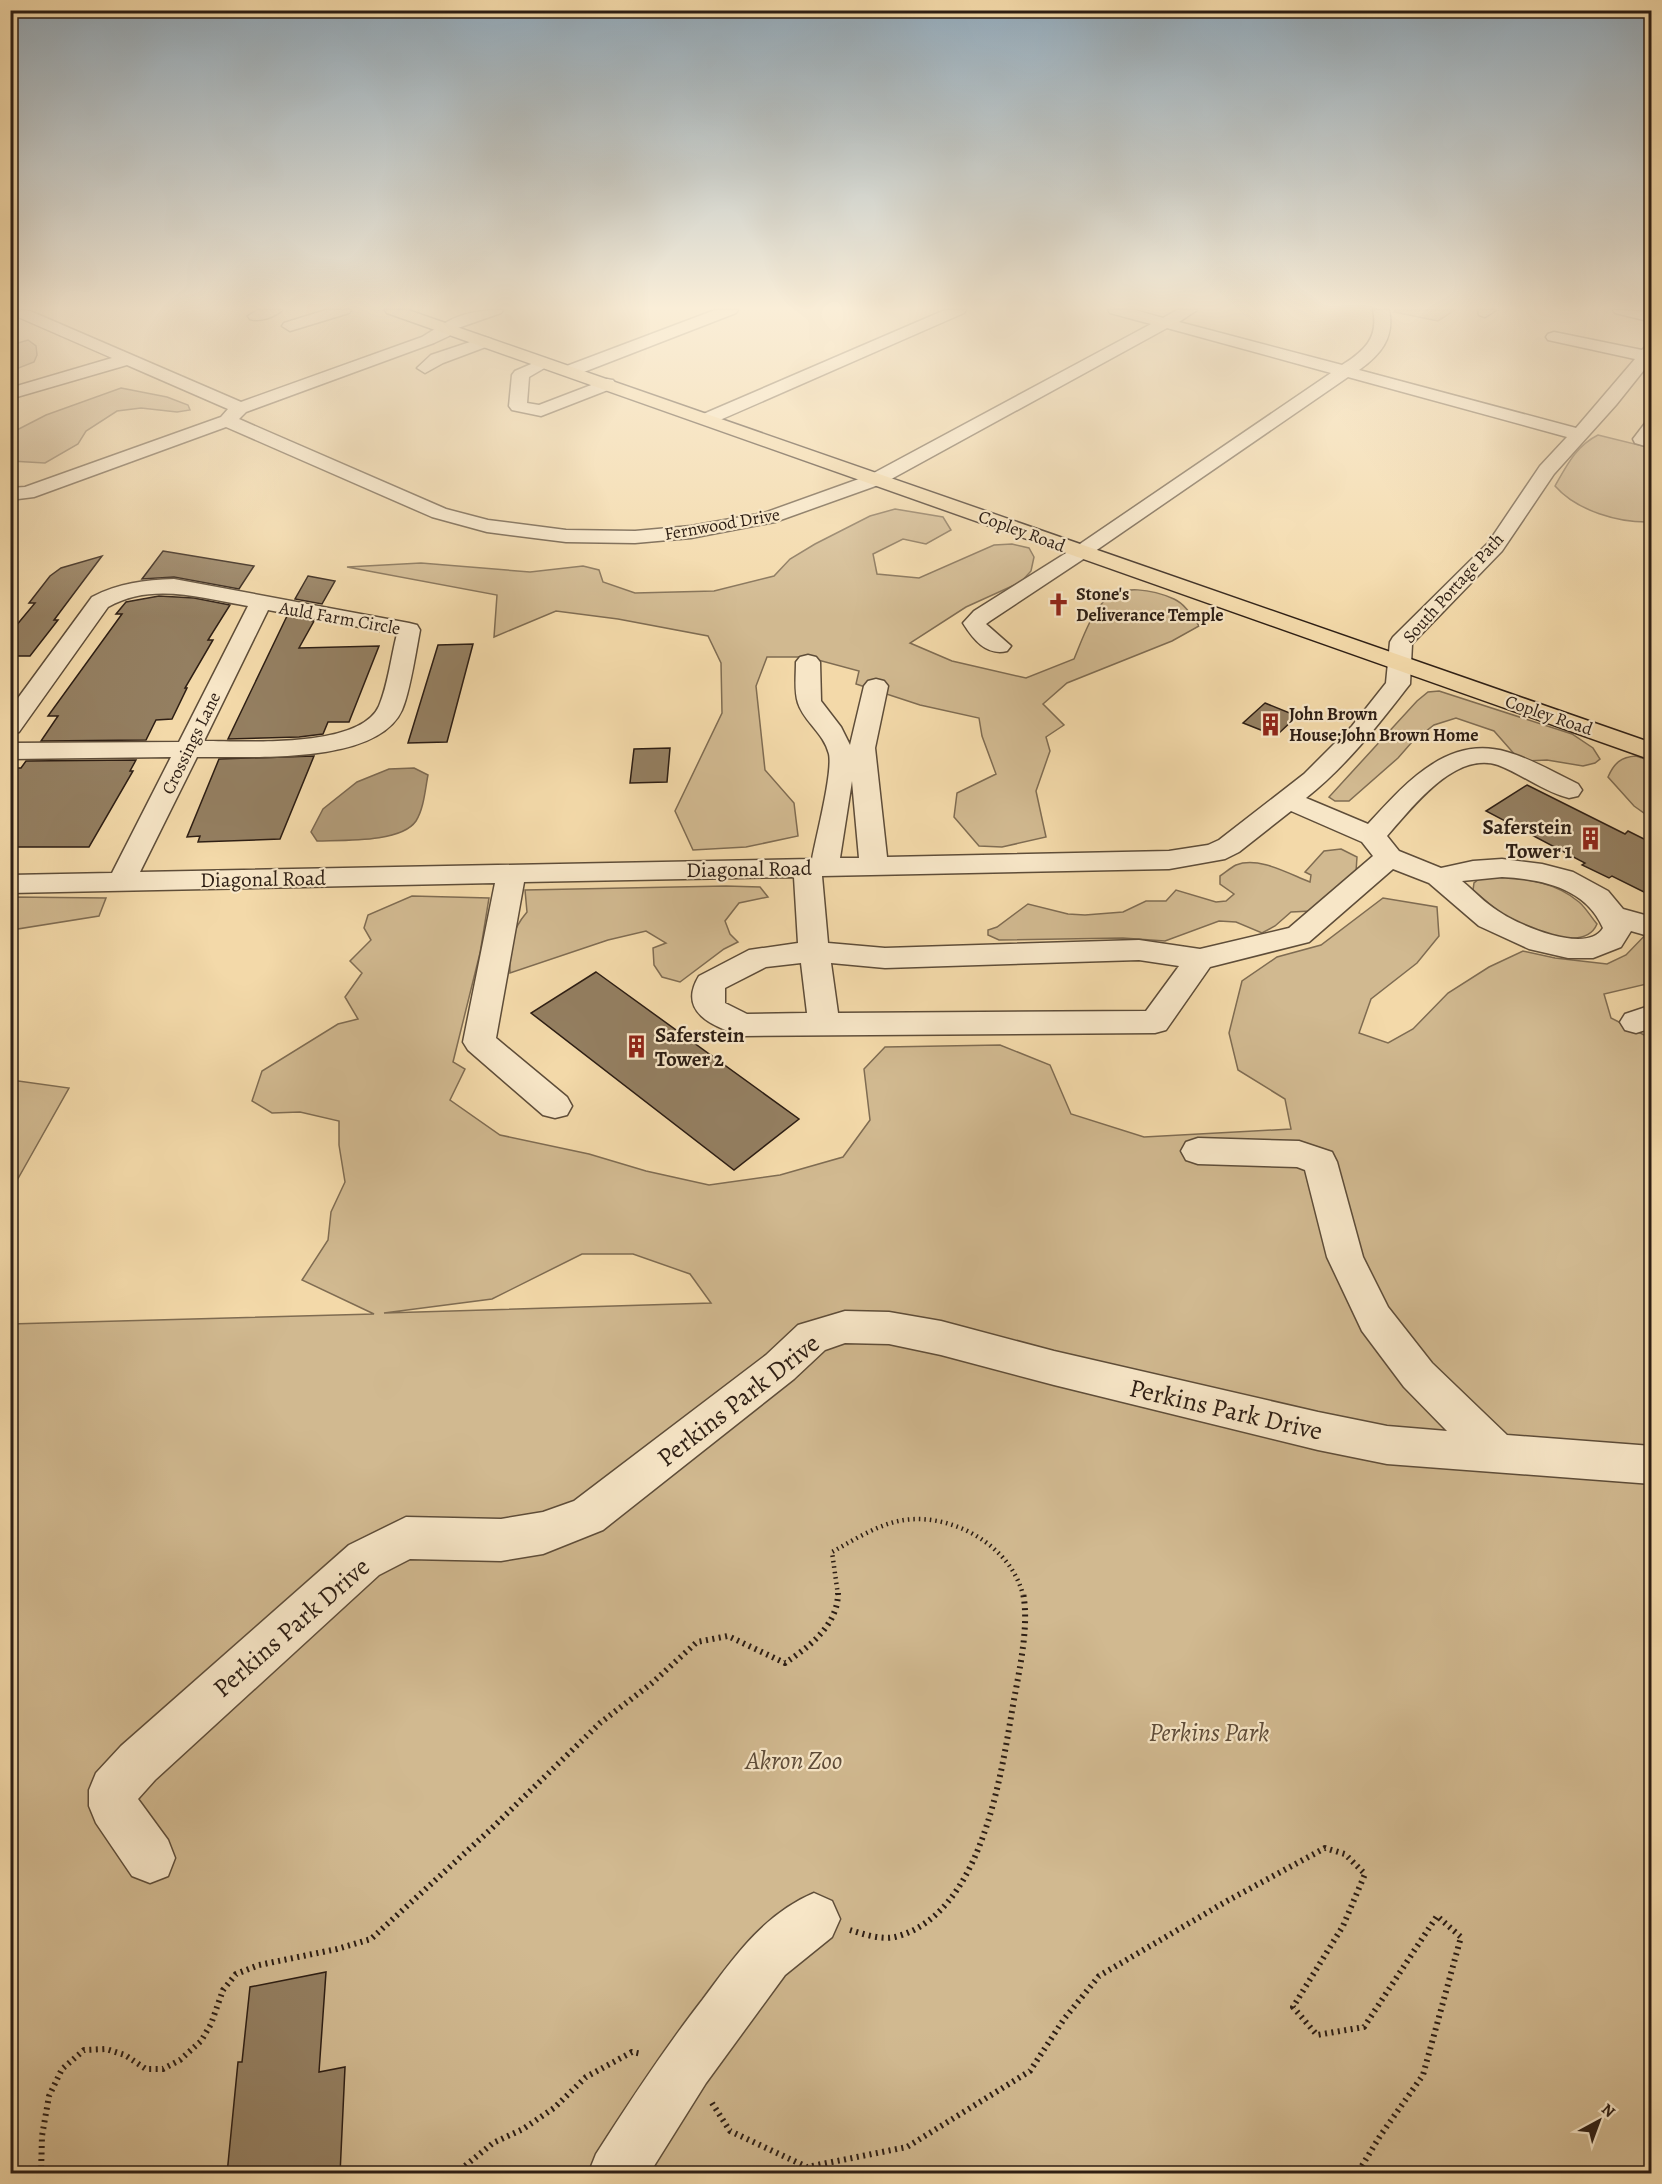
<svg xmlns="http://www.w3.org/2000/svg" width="1662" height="2184" viewBox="0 0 1662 2184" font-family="Alegreya,serif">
	<rect width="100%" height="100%" fill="#f3d9a9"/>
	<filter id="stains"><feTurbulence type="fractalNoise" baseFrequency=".00333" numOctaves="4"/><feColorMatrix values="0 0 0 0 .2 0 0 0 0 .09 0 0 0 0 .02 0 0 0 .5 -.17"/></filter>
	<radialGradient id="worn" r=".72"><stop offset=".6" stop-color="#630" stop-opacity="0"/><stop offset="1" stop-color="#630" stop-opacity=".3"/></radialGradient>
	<g fill="#d1b990" stroke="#7f6c52" stroke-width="1.5" fill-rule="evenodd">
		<polygon points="1395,310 1455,310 1438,321 1394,312"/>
		<polygon points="28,340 36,346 37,355 34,362 11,371 11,345"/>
		<polygon points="121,388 167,397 188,405 190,410 177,412 141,408 117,411 86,431 78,444 45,463 11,461 11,433 46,415"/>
		<path d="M1598,435l53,13v74c-32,1 -74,-11 -96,-36 12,-21 21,-40 43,-51z"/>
		<path d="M895,509l48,8 8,13 -25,14 -23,-5 -30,15 4,20 42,4 75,-33 18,-1 17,4 5,9 -3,14 -10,11 -55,25 -56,36 42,18 74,17 48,-19c8,-19 16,-43 30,-58 17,-18 50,-11 70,-2 11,5 18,17 25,27l-27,15 -105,42 -24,21 21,21 -18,12 4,14 -14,40 10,46 -44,10 -23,-1 -25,-29 3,-24 39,-19 -14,-38 -3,-18 -59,-13 -64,-21 3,-13 -52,-14h-40l-11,29 9,84 29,33 4,33 -52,11 -53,3 -18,-39 47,-98 -1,-50 -13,-27 -90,-17 -62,-8 -62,26 3,-42 -150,-28 74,-4 109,9 53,-6 16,4 4,12 32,11 79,-2 60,-15 16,-17 25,-15 55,-28z"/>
		<polygon points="1439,691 1572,734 1593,748 1600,759 1595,763 1583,766 1547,760 1526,761 1516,756 1494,731 1456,718 1434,725 1412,742 1398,758 1349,801 1335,801 1329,797 1417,701 1428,692"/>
		<path d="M1636,756l15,5v57l-17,-12 -26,-29c6,-14 13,-20 28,-21z"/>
		<path d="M1341,849l16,8 -1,15 -44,39 -21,1 -16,14 -13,7 -26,-11 -17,-1 -54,20 -42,-3 -124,2 -11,-5v-5l9,-3 31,-23 40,10 17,1 38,-3 23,-11h20l10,-11 40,12 10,-1 8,-7 -14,-10v-8c5,-3 10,-8 16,-11 23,-9 53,9 74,17l1,-7 -6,-3 19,-21z"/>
		<path d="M1495,877c28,0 62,6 84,25 7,6 12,15 18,22 -13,31 -75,3 -95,-10 -10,-7 -20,-16 -29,-24l1,-7 5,-4z"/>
		<path d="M726,886l34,1 8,10 -29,6 -14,18 5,13 8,8 -14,7 -44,33 -18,-5 -8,-12 -1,-17 13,-5 -20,-12 -38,9 -98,33c-1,-26 0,-41 17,-61l-2,-22z"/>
		<path d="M412,896l77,2 -9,55 -27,109 12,7 -15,31 50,35 89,19 57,17 63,14 71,-10 63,-18 27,-37 -6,-51 21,-22 115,-2 50,20 21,49 73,23 147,-8 -6,-30 -47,-29 -9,-37 13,-52 35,-24 44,-12 62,-47 54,9 2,29 -22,27 -46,36 -12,34 29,10 25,-14 35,-36 41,-26 34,-16 32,7 52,6 19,-9 25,-26v54l-47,11 7,24 41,21 -1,1134h-1640l-1,-849 364,-10 -72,-34 26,-40 3,-28 14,-30 -6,-37v-24l-39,-9 -28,1 -20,-12 10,-30 76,-47 20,-5 -13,-22 17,-24 -12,-12 21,-21 -7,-12 4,-13zM582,1254h51l57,20 21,29 -327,10 108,-14z"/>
		<polygon points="11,897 106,898 99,916 11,930"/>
		<polygon points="11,1080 69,1088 11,1191 10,1080"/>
	</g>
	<path fill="#b09976" stroke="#7c684f" stroke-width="1.5" d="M414,768l14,7c-3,15 -4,33 -12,46 -15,22 -74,19 -99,20l-6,-9 12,-23 34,-27 32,-13z"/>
	<g fill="#947f61" stroke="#2d1e14" stroke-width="1.5">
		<polygon points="163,551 254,566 239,589 174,577 142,579"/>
		<polygon points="102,556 54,620 58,620 30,656 10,656 10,633 35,603 29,603 50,576 61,568"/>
		<polygon points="308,576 335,581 322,604 295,599"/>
		<polygon points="159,596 194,598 230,605 208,640 213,640 185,688 187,688 172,719 156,720 146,740 41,741 58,716 48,716 122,614 116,614 126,602"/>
		<polygon points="287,616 314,621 299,648 379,646 349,722 328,722 323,734 299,737 228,739"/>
		<polygon points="473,644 447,742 408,743 438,645"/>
		<polygon points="1265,703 1297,716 1276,736 1243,723"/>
		<polygon points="670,748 667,782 630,783 634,749"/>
		<polygon points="314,756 280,839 198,842 200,836 187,837 219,759"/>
		<polygon points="136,760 130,771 133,771 89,847 10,847 10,768 21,768 26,761"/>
		<polygon points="1527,785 1625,834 1628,831 1652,843 1652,896 1612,876 1609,878 1582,865 1585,863 1486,811"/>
		<polygon points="596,972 799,1119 734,1170 531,1013"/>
		<polygon points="326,1972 319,2072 345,2067 340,2174 227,2174 238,2062 242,2062 250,1987"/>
	</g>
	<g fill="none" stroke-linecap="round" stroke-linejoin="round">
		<defs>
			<g id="minor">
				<path d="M21,310l9,1 211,91 181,-65c9,-5 16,-11 25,-15 17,-10 37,-12 56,-12l-2,3 -43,15 -9,8 -15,7 -188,69 -7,7 207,90 42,11 78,10 69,1 56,-5 73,-13 106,-38 281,-151 -41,-11 -2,-3h26l29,8 14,-8h20l-18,12 163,43c22,-14 37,-27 31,-55h16c6,28 -9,45 -30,60l217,58 59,-69 -87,-19 -2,-3 2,-3 6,-2 88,18 4,-4 6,-2v16l-36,45 -62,69 -52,77 -90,93 -2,40 -4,5c-30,39 -61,78 -100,109l62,26c36,-39 79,-90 139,-72 25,7 48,21 71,32l4,6 -4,6 -9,2c-25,-6 -47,-24 -71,-33 -44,-14 -86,43 -111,71l12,15 42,17 32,-7 29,-2 40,5 31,8 35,19 15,18 29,8v20l-21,-6 -10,16 -28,11h-25l-39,-9 -50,-23 -50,-43 -36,-14 -84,73 -99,25 -44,63 -11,3 -412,3c-30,-9 -66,-24 -44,-60l50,-26 49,-7 -4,-66 -270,5 -28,156 71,59 5,9 -5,9 -12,3 -12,-3 -75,-65 -5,-8 32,-159 -485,10v-18l102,-2 59,-116 -161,2v-16l169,-1 69,-136c-47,-8 -96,-24 -140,1l-89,125 -9,2v-25l82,-112c26,-14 53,-17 82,-18l235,44 8,2 3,5c-4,21 -10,62 -18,80 -25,56 -154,46 -205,47l-57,115 672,-13c4,-22 21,-87 17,-105 -5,-21 -25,-32 -31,-51 -4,-12 -2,-28 -2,-41l4,-5 8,-2 8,2 4,5 1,39 20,26 9,18 14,-59 4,-5 8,-2 8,2 4,5 -13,62 12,109 282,-6 39,-6 11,-5 85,-66 48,-48 34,-43 4,-41 3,-5 95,-94 52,-77 27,-29 -219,-60 -260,179 -98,65 -4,3 25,22 -4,5c-21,5 -34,-12 -44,-28l11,-12 100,-63 257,-175 -164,-45 -283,155 -109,39 -84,16 -56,5 -69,-1 -79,-10 -55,-15 -206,-90 -192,70 -24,3v-12l15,-1 196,-70 7,-8 -101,-44 -117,34v-11l102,-30 -94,-41 -2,-3zM268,610l129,24c-6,23 -9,51 -18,72 -19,43 -135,35 -175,35zM852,781l7,77h-19zM1291,811l71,31 11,14 -84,72 -89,21 -61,-9 -254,8 -57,-5 -6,-67 347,-7 56,-10 14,-7zM1502,877c40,2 84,11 101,51 -16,27 -85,-3 -105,-17 -13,-8 -24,-20 -36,-30zM1139,960l40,6 -33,45 -308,2 -7,-50 54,5zM801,963l6,50 -60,1 -22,-11v-15l41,-21z"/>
				<path d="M258,310h24c-7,7 -22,12 -32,9l-2,-3z"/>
				<polygon points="326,310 351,310 349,313 290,331 282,326 284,323"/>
				<polygon points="715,310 738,310 736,313 576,375 564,375 562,371 564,367"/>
				<polygon points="945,310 966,310 964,313 713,423 701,423 698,419 701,415"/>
				<polygon points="1478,310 1496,310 1485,317 1479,315"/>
				<polygon points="1613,310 1652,312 1652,322 1615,313"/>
				<polygon points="485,337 491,339 493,342 491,345 443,363 425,373 417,368 431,355"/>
				<polygon points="545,358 553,363 529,377 527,403 539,405 607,379 613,380 616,384 613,388 541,416 512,410 509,406 512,375 515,371"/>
				<polygon points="1652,421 1652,448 1635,443 1633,439 1646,422"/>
				<polygon points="1652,1005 1652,1028 1636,1033 1625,1030 1620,1022 1625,1014"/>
				<polygon points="1198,1138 1299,1141 1332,1152 1337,1162 1363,1257 1388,1307 1432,1363 1507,1435 1652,1446 1652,1484 1387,1464 1318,1450 1054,1385 941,1355 889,1344 845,1343 825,1350 794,1379 603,1530 543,1554 501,1561 410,1559 379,1575 155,1780 138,1799 168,1840 175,1858 168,1876 150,1883 132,1876 96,1823 89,1806 89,1790 96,1773 121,1746 349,1545 406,1517 501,1519 543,1512 574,1501 766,1355 798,1325 845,1311 889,1312 941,1321 1054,1351 1318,1412 1387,1426 1447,1431 1404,1387 1362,1331 1327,1257 1305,1170 1297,1167 1198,1164 1186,1160 1181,1151 1186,1142"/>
				<path d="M814,1893l18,8 8,18 -8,18 -47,38 -79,108 -57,91h-61l8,-20c34,-53 68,-105 107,-155 31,-42 61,-85 111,-106z"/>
			</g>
			<polygon id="major" points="385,310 408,310 1652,743 1652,760 387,313"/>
		</defs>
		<use href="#minor" stroke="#5e4d39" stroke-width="3"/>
		<use href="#major" stroke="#2d1e14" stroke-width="3"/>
		<path stroke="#2d1e14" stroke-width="4.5" stroke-dasharray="1.5 4" stroke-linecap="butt" d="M838,1595l-6,-43c22,-12 46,-28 72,-32 49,-7 107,26 119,75"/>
		<g stroke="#2d1e14" stroke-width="6" stroke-dasharray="2 4.5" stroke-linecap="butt">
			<path d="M850,1930c13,4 31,10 45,7 84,-21 105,-154 117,-226 6,-36 18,-83 11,-118"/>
			<polyline points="712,2103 730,2131 807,2167 907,2147 1030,2071 1064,2019 1099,1976 1227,1901 1325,1848 1345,1854 1365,1874 1343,1926 1293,2007 1317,2035 1364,2027 1437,1916 1461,1937 1423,2075 1380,2136 1357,2174"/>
			<path d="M41,2174l1,-38 7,-40 13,-27 22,-19 22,-1 19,6 21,14h17l17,-9 21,-19 10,-17 12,-34 13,-16 23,-9 78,-16 34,-10 119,-109 110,-107 52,-40 45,-41 31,-6 57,27c24,-16 53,-38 53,-70"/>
			<polyline points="455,2174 493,2143 523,2129 554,2108 586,2077 632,2052 642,2054"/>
		</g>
		<use href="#minor" fill="#f7e6c7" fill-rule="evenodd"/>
		<use href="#major" fill="#f3d9a9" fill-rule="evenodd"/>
	</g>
	<linearGradient id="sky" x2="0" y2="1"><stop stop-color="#91a9ba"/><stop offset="0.5" stop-color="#faeed8"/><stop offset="1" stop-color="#faeed8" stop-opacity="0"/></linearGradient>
	<rect width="1662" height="616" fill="url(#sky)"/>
	<defs>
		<symbol id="church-bare" viewBox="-9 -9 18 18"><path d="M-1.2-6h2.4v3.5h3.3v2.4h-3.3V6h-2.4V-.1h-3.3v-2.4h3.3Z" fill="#8f2418" stroke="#f7e6c7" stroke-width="2.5" paint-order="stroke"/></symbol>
		<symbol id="building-bare" viewBox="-9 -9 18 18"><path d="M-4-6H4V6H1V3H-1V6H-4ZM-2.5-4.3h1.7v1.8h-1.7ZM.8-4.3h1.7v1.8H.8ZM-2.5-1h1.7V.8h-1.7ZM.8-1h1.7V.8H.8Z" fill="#8f2418" stroke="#f7e6c7" stroke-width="2.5" paint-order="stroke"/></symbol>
	</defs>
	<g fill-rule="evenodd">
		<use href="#church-bare" x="1042" y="588" width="33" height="33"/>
		<use href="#building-bare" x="1254" y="708" width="33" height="33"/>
		<use href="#building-bare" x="1574" y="822" width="33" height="33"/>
		<use href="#building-bare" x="620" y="1030" width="33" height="33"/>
	</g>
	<g text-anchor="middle" stroke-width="4.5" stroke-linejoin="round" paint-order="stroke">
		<g font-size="18" fill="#2d1e14" stroke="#f7e6c7">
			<text transform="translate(722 524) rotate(-10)" y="6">Fernwood Drive</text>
			<text transform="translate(1022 531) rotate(20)" y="6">Copley Road</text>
			<text transform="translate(1453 588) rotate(-48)" y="6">South Portage Path</text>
			<text transform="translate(340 618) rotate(10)" y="6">Auld Farm Circle</text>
			<text transform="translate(1549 715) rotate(19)" y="6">Copley Road</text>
			<text transform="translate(191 743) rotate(-64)" y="6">Crossings Lane</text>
		</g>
		<g font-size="18" font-weight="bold" fill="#2d1e14" stroke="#f7e6c7" text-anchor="start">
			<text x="1076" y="600">Stone's<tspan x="1076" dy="21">Deliverance Temple</tspan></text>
			<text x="1289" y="720">John Brown<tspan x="1289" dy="21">House;John Brown Home</tspan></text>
		</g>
		<g font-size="21" font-weight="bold" fill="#2d1e14" stroke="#f7e6c7" text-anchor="end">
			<text x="1572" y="834">Saferstein<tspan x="1572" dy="24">Tower 1</tspan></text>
			<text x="655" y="1042" text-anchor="start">Saferstein<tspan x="655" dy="24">Tower 2</tspan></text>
		</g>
		<g font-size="21" fill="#2d1e14" stroke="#f7e6c7">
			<text transform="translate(749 869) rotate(-1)" y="7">Diagonal Road</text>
			<text transform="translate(263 879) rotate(-1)" y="7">Diagonal Road</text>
		</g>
		<g font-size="26" fill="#2d1e14" stroke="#f7e6c7">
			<text transform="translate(738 1400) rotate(-38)" y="9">Perkins Park Drive</text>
			<text transform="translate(1226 1409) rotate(13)" y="9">Perkins Park Drive</text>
			<text transform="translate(291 1627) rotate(-41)" y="9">Perkins Park Drive</text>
		</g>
		<g font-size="26" font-style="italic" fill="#5e4c39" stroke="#f7e6c7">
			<text x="1209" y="1741">Perkins Park</text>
			<text x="794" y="1769">Akron Zoo</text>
		</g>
	</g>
	<rect width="1662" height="2184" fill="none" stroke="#f3d9a9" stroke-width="36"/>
	<rect x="12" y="12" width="1638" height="2160" fill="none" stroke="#2d1e14" stroke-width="3"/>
	<rect x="18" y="18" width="1626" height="2148" fill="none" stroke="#2d1e14" stroke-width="1.5"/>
	<g transform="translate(1599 2121) rotate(41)" stroke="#f7e6c7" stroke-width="4.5" paint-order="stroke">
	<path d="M0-4.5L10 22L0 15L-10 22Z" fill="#2d1e14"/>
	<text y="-9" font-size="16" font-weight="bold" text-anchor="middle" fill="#2d1e14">N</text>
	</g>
	<rect width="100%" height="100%" filter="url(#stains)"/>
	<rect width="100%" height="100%" fill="url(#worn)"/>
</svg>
